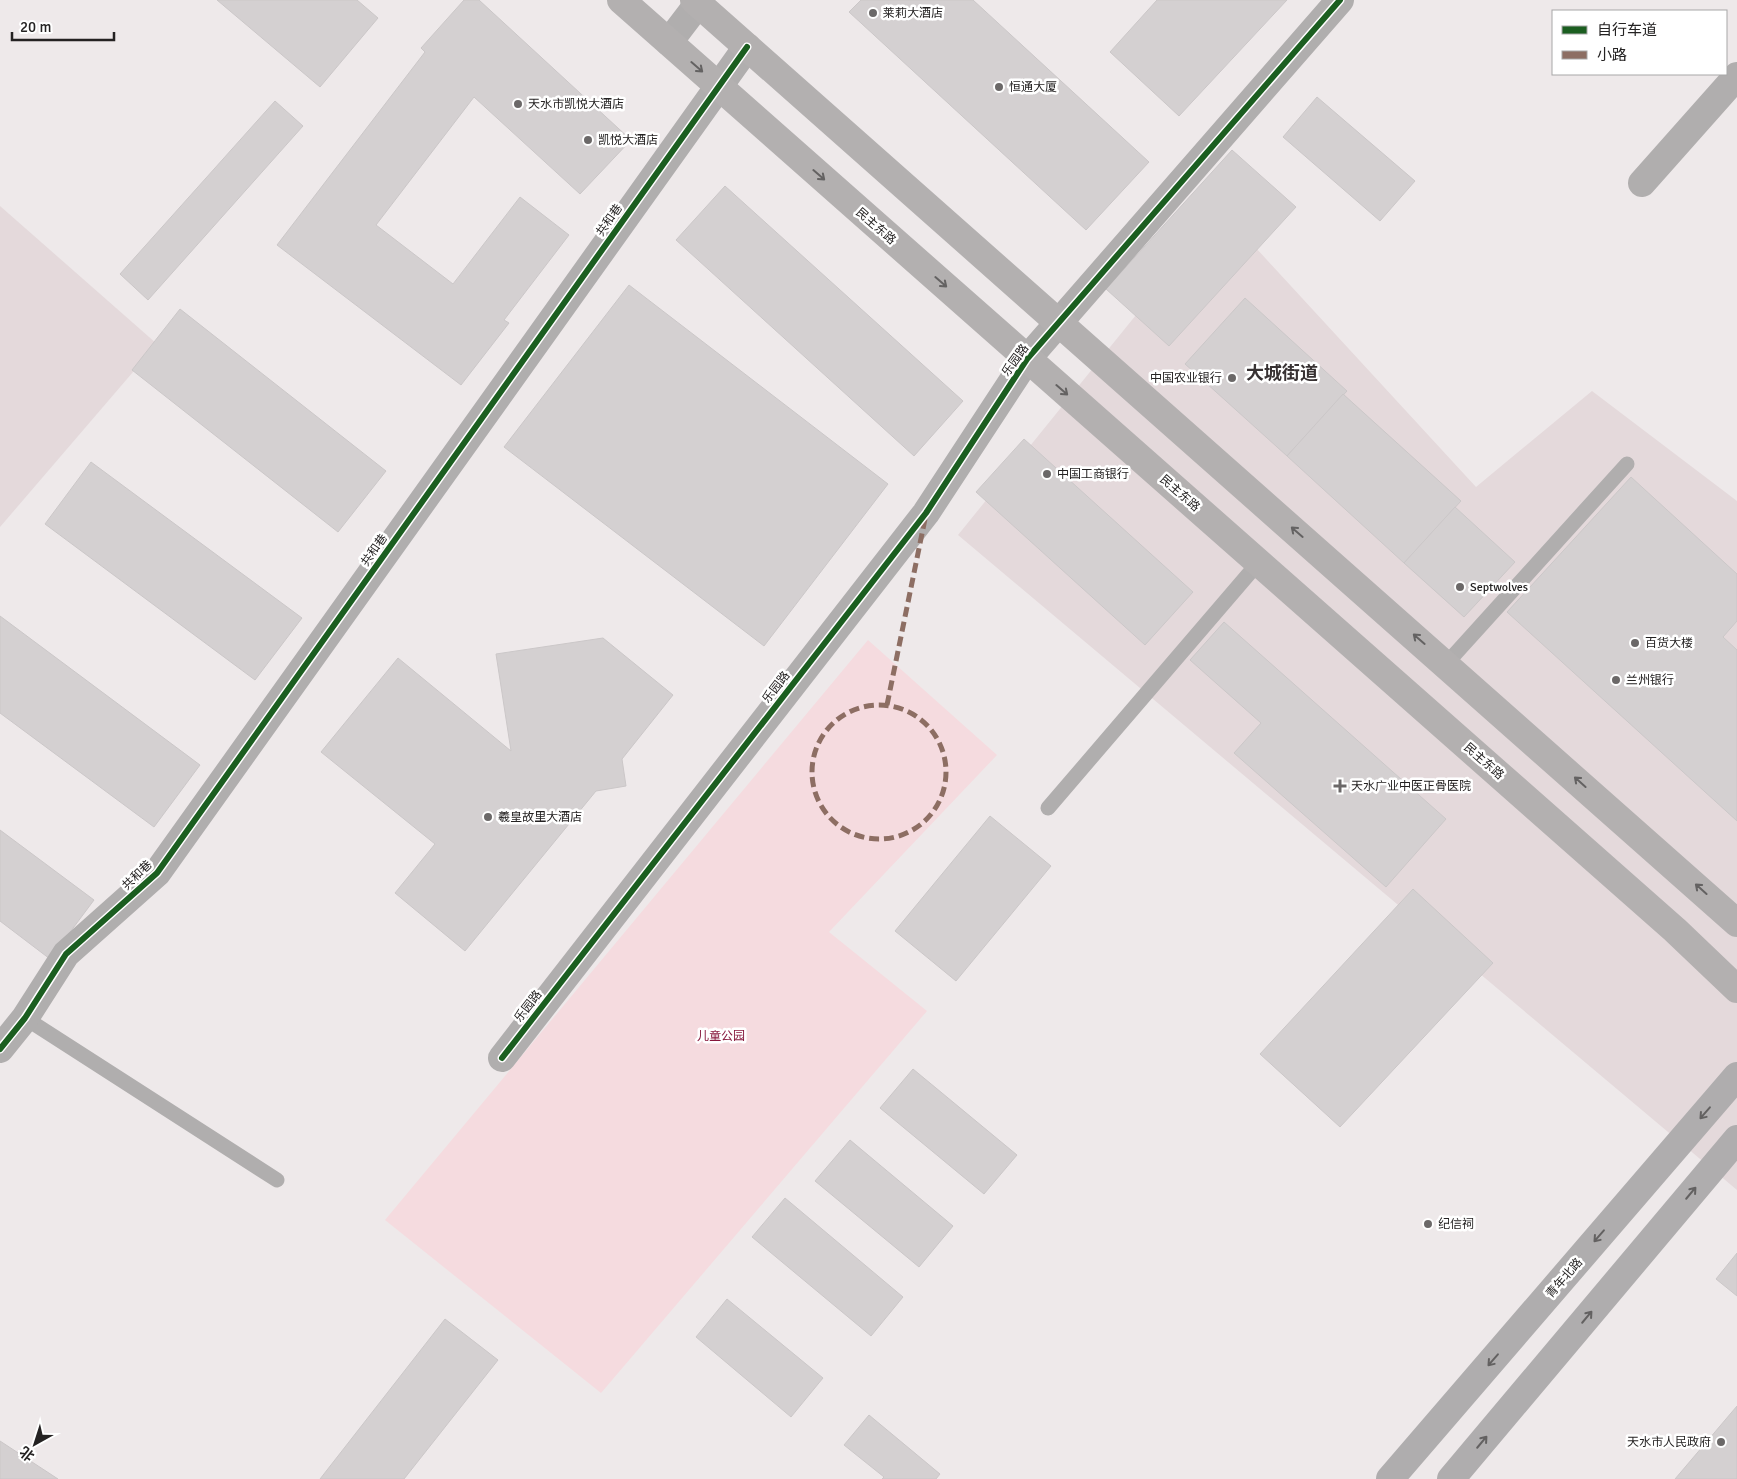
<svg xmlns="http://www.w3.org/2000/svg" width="1737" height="1479" viewBox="0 0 1737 1479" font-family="Signika,'Noto Sans SC',sans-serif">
	<rect width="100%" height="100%" fill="#eee9ea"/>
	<g fill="#e4d9db">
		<polygon points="0,206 157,344 0,527"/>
		<polygon points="1221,210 1476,487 1592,391 1737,501 1737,1190 958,535"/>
	</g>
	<polygon fill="#f5dbdf" points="868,640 997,755 829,932 927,1011 601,1393 385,1220"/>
	<g fill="#d4d0d1" stroke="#cbc7c8">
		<polygon points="217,0 357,0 378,18 320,87"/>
		<polygon points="464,0 479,0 631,140 580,194 474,97 376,225 453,284 520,197 569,235 504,320 509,323 461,385 277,245 425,52 421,48"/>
		<polygon points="861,0 973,0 1149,162 1086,230 849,12"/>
		<polygon points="1157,0 1287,0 1179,116 1110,52"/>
		<polygon points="1317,97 1415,181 1380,221 1283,137"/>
		<polygon points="275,101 303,126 148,300 120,274"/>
		<polygon points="1232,150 1296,207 1169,346 1106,289"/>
		<polygon points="725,186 963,401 914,456 676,240"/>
		<polygon points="629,285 888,484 764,646 504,447"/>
		<polygon points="1245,298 1347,391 1287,456 1185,364"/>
		<polygon points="180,309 386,471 338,532 132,370"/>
		<polygon points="1343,394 1461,501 1404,563 1287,456"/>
		<polygon points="1024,439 1193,592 1145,645 976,492"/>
		<polygon points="91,462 302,618 255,680 45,524"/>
		<polygon points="1631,477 1737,574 1737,621 1723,637 1737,650 1737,821 1507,612"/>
		<polygon points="1455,507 1515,562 1464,617 1404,563"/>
		<polygon points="0,616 200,765 154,827 0,713"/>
		<polygon points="1224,622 1446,819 1386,887 1234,753 1261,723 1190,660"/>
		<polygon points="603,638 673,695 622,759 626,786 596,791 465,951 395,893 435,844 321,752 398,658 511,751 496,654"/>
		<polygon points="990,816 1051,866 956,981 895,931"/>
		<polygon points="0,830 94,900 50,959 0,921"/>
		<polygon points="1413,889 1493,963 1340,1127 1260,1054"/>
		<polygon points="913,1069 1017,1155 984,1194 880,1108"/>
		<polygon points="850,1140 953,1226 919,1267 815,1181"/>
		<polygon points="785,1198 903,1297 871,1336 752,1237"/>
		<polygon points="1737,1253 1737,1296 1716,1279"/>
		<polygon points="727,1299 823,1378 791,1417 696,1337"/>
		<polygon points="445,1319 498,1360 404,1479 320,1479"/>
		<polygon points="1737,1406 1737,1479 1675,1479"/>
		<polygon points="869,1415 940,1474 936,1479 882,1479 884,1477 844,1445"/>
		<polygon points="0,1441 58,1479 0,1479"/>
	</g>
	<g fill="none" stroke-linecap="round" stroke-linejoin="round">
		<g stroke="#b0aeae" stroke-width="15">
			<polyline points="1446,664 1627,464"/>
			<polyline points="1048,808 1259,562"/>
			<polyline points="25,1018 277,1180"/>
		</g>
		<g stroke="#b0aeae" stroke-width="28">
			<polyline points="669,42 701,0"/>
			<polyline points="1642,183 1737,76"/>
			<polyline points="0,1049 25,1018 66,954 157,873 747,47"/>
			<polyline points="502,1058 926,513 1027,359 1340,0"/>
		</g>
		<g stroke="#afadae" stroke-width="28">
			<polyline points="1390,1479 1737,1076"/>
			<polyline points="1451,1479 1737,1139"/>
		</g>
		<g stroke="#b3b0b0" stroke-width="28">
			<polyline points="621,0 1675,930 1737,989"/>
			<polyline points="694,0 1737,923"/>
		</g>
		<g stroke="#8d6e63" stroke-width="5" stroke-dasharray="10 5" stroke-linecap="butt">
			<circle cx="879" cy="772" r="67"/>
			<polyline points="887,705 925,519"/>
		</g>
		<defs>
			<g id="cycleway">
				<polyline points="0,1049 25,1018 66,954 157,873 747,47"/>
				<polyline points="502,1058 926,513 1027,359 1340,0"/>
			</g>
		</defs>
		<use href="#cycleway" stroke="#fff" stroke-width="9"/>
		<use href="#cycleway" stroke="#1b5e20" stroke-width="6"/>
	</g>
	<defs><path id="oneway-shaft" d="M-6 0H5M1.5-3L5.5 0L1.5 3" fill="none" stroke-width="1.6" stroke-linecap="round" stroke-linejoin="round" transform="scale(1.25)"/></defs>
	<g stroke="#646262">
		<use href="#oneway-shaft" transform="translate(697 67) rotate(41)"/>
		<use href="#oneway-shaft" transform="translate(819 175) rotate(41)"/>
		<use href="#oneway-shaft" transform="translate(941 282) rotate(41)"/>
		<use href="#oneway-shaft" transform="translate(1062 390) rotate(41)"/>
		<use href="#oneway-shaft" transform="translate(1297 532) rotate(-139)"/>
		<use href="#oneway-shaft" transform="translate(1419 639) rotate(-139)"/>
		<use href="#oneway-shaft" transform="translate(1580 782) rotate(-138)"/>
		<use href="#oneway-shaft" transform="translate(1701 889) rotate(-138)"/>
	</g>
	<g stroke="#636161">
		<use href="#oneway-shaft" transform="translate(1705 1113) rotate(131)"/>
		<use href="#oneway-shaft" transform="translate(1691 1193) rotate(-50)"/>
		<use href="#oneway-shaft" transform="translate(1599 1236) rotate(131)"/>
		<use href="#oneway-shaft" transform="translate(1587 1317) rotate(-50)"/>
		<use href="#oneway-shaft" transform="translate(1493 1360) rotate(131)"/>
		<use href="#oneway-shaft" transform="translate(1482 1442) rotate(-50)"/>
	</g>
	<g fill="#6b6868" stroke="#fff" stroke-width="2">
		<circle cx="873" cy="13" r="5"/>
		<circle cx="999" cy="87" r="5"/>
		<circle cx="518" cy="104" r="5"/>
		<circle cx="588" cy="140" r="5"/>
		<circle cx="1232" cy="378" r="5"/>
		<circle cx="1047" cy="474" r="5"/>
		<circle cx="1460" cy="587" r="5"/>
		<circle cx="1635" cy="643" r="5"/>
		<circle cx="1616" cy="680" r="5"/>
		<path d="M1337.5 778.5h5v5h5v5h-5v5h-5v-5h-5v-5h5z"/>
		<circle cx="488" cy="817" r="5"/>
		<circle cx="1428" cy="1224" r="5"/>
		<circle cx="1721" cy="1442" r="5"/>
	</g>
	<g text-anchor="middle" stroke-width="5" stroke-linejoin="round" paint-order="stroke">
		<g font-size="12" fill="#242222" stroke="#fff" text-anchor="start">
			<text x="883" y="17">莱莉大酒店</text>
			<text x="1009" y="91">恒通大厦</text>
			<text x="528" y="108">天水市凯悦大酒店</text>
			<text x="598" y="144">凯悦大酒店</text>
			<text x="1222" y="382" text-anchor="end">中国农业银行</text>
			<text x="1057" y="478">中国工商银行</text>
			<text x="1470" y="591">Septwolves</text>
			<text x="1645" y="647">百货大楼</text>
			<text x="1626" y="684">兰州银行</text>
			<text x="1351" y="790">天水广业中医正骨医院</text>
			<text x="498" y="821">羲皇故里大酒店</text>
			<text x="1438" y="1228">纪信祠</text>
			<text x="1711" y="1446" text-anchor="end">天水市人民政府</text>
		</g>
		<g font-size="12" fill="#242222" stroke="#fff">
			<text transform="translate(609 220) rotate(-55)" y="4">共和巷</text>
			<text transform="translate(876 226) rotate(41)" y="4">民主东路</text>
			<text transform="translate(1015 360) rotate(-54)" y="4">乐园路</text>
			<text transform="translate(1180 493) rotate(41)" y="4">民主东路</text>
			<text transform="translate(374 550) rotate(-55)" y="4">共和巷</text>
			<text transform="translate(776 687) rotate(-52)" y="4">乐园路</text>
			<text transform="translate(1484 761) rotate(41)" y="4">民主东路</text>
			<text transform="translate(137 875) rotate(-44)" y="4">共和巷</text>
			<text transform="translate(528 1006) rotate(-52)" y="4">乐园路</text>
			<text transform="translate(1564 1278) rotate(-49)" y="4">青年北路</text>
		</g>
		<g font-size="12" fill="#86173c" stroke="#fff">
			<text x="721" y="1040">儿童公园</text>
		</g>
		<g font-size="18" font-weight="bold" fill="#383233" stroke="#fff">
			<text x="1282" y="379">大城街道</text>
		</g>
	</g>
	<rect x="1552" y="10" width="175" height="65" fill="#ffffff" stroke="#a7a7a7"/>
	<rect x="1562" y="26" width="25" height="8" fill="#1b5e20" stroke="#a7a7a7"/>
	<text x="1597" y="35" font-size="15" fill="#242222">自行车道</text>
	<rect x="1562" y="51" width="25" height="8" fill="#8d6e63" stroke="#a7a7a7"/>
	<text x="1597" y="60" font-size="15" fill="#242222">小路</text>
	<g transform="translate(35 1444) rotate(219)" stroke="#ffffff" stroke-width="4" paint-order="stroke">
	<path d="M0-4L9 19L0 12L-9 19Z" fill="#242222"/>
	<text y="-8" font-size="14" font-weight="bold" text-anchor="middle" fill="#242222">北</text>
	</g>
	<path d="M12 32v8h102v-8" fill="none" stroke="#242222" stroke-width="2.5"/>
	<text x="20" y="32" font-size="15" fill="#242222" stroke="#ffffff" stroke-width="4" paint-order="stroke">20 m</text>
</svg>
